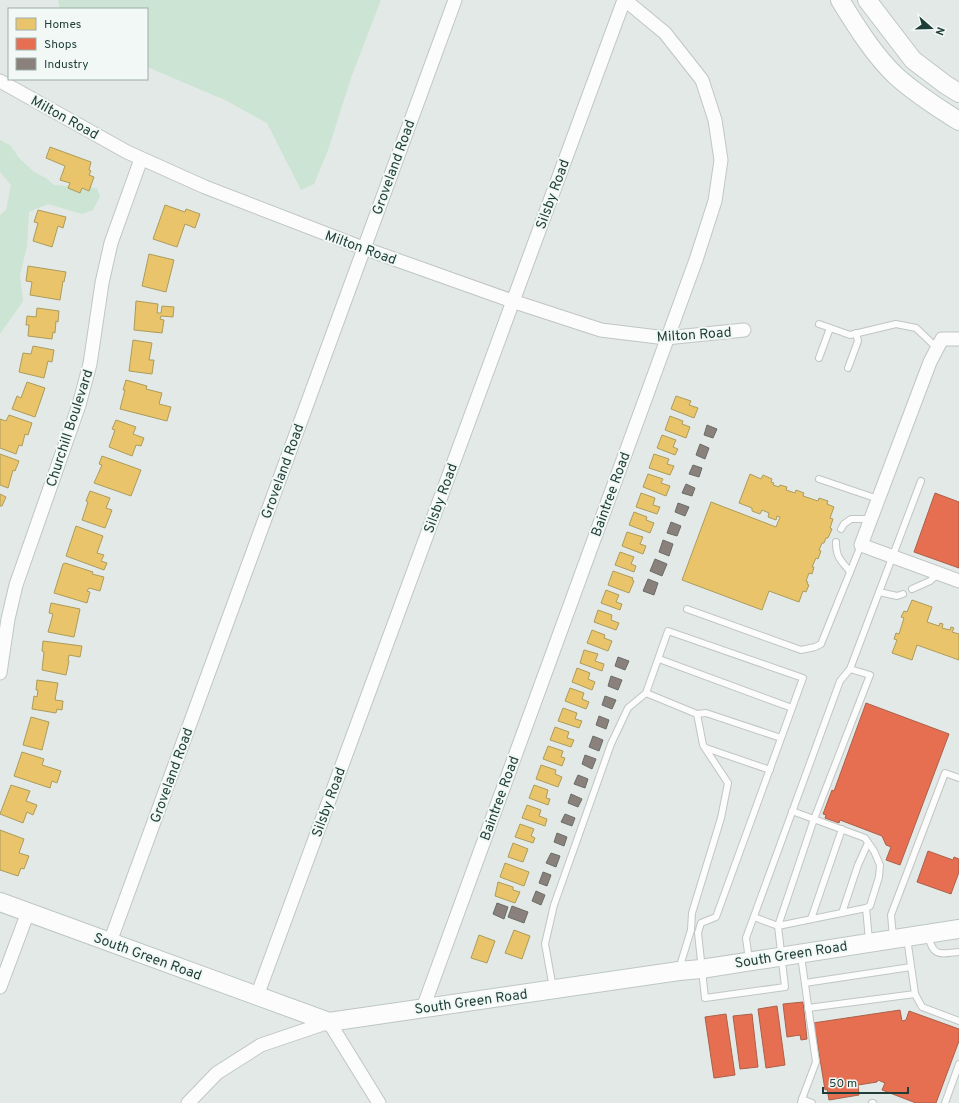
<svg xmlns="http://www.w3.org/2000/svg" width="959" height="1103" viewBox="0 0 959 1103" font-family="Overpass,sans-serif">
	<rect width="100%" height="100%" fill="#e3e9e6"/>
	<g fill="#cbe4d3">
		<polygon points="58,0 381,0 352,75 328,150 314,184 301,190 267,123 225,100 147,67 147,9 60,9"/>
		<polygon points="0,140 10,145 19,158 34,172 46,178 54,185 97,188 100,196 93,210 82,214 48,204 29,212 27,246 20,275 23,301 0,334 0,215 6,210 11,185 0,172"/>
	</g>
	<g fill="#e9c46a" stroke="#ac9c5b">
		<polygon points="50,147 91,162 89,170 91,171 89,175 94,177 89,191 82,188 80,193 68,188 70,183 60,180 65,166 46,158"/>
		<polygon points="165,205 185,212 186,209 200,214 195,228 185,224 177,247 153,239"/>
		<polygon points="38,210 66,217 63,228 58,226 52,247 33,241 38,223 34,222"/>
		<polygon points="149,254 174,260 166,292 142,286"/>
		<polygon points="28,266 66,272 64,282 63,281 60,300 30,295 32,282 26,281"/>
		<polygon points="136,301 158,304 157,313 161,313 162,306 174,307 173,317 161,316 160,319 164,320 162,333 134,330"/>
		<polygon points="37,308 59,311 58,322 56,321 55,333 53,332 52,339 28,336 29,325 26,325 27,316 36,317"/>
		<polygon points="133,340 152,343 149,360 154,360 152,374 129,371"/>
		<polygon points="33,346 54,350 52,362 48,361 44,378 19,372 23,353 31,354"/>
		<polygon points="126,380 147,386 146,389 162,393 159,404 171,407 167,421 120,409 125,390 123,390"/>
		<polygon points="27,382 45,388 35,417 12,409 17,396 21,398"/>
		<polygon points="676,396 691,401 689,405 698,408 694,418 671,409"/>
		<polygon points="9,415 32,423 28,435 25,434 22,446 19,445 16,454 0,448 0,419 6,421"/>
		<polygon points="670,416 683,421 682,424 690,427 686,438 665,430"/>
		<polygon points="116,420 136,427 133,434 144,438 141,446 136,445 132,456 109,447 115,430 112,429"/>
		<polygon points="662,435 676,440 673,447 678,449 675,455 657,448"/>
		<polygon points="0,454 19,461 15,471 13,470 8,488 0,485"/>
		<polygon points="654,454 669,459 667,464 674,466 670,475 649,468"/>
		<polygon points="102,456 141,470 131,496 94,483 102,465 99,464"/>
		<polygon points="648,474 663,479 661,483 670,486 666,496 643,487"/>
		<polygon points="750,474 761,479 763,475 772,479 771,482 774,483 773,485 779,487 780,485 787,487 786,490 795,493 796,490 804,493 803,496 818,501 819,498 828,501 827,504 834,507 830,518 833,519 830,528 832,529 828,538 826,538 824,543 822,543 819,550 821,551 818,559 816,558 812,567 814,567 812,574 809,573 806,581 808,582 807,584 809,585 806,592 803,591 799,602 769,591 762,610 682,580 711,502 776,527 780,517 777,516 776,520 768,517 769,513 762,510 760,514 752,511 752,508 739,503"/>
		<polygon points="90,491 110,498 106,508 112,510 105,528 82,520 88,502 86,501"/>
		<polygon points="641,493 655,498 653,505 660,507 657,514 636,507"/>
		<polygon points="0,494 6,497 2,506 0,506"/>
		<polygon points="634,512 647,517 646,520 654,523 650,533 629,525"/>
		<polygon points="76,526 103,536 97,553 104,555 101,561 107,563 104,570 66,556"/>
		<polygon points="627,532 643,537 640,544 646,546 643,554 622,546"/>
		<polygon points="620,552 634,557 631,564 636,566 634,572 615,565"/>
		<polygon points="65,563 93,572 92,574 104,577 100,591 89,588 87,591 90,592 87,603 54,593 63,564"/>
		<polygon points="613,571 633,578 632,580 634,581 629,593 608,585"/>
		<polygon points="606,590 619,595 616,602 622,604 620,610 601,603"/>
		<polygon points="912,600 932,607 927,622 939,626 940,623 943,624 942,628 950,630 951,627 954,628 952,632 959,634 959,660 917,645 912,660 892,653 897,640 894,639 896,633 899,634 904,618 901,617 904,611 907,612"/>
		<polygon points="51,603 80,609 74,637 48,632 53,614 49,613"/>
		<polygon points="598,610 612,615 611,620 619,623 616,630 594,622"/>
		<polygon points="592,630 605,635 604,638 612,641 608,651 587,643"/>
		<polygon points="43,641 82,646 80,657 69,655 68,661 69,661 66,675 42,670 44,652 42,651"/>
		<polygon points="584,650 598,654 595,661 604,664 602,671 580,663"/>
		<polygon points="577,668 590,673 588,679 595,682 592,690 572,682"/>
		<polygon points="37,680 58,683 55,700 63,701 62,710 57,709 56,713 32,709 34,696 37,697 38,690 36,690"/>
		<polygon points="570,688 584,693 582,699 589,702 586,709 565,701"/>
		<polygon points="563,708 577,713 575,719 582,721 579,728 558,721"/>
		<polygon points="31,717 49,722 42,750 23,745"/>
		<polygon points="555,727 569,732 567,738 574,740 571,747 550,740"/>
		<polygon points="548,746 563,751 561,757 565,758 562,766 543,759"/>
		<polygon points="22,752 44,759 42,765 61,771 57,783 52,781 50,788 14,776"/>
		<polygon points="541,765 556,770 555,774 562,777 558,787 536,779"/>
		<polygon points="11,785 30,791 26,801 37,805 33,815 27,812 23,823 0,814"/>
		<polygon points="534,785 548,790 546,798 550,799 548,805 529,798"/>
		<polygon points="527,805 541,810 539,816 547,819 545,826 522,818"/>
		<polygon points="520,824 534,829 531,836 535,838 533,843 515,837"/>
		<polygon points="0,830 24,839 19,853 29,856 24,869 21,868 18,876 0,870"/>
		<polygon points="513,843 528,849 523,862 508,857"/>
		<polygon points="505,863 529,872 524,886 500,877"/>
		<polygon points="498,882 513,887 513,890 520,892 515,903 495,896"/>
		<polygon points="514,930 530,936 522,959 505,953"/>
		<polygon points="479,935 495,941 487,963 471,958"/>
	</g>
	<g fill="#e76f51" stroke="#ab604a">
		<polygon points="935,493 959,502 959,568 914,552"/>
		<polygon points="866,703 949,734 900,865 886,860 891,847 886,845 882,836 840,820 839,823 825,818 826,815 823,814 832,790 834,791"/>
		<polygon points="928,851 953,860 954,857 959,859 959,872 951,894 917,882"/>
		<polygon points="803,1002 807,1039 801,1040 800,1035 787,1037 783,1004"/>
		<polygon points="777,1006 785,1065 766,1068 758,1009"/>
		<polygon points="900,1010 902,1021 906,1020 909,1011 959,1029 959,1041 936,1103 916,1103 882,1090 885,1083 878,1080 877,1082 858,1085 859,1095 829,1100 827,1089 825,1090 816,1034 815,1034 813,1023"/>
		<polygon points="726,1014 735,1075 714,1078 705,1017"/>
		<polygon points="752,1014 758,1067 740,1069 733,1016"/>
	</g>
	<g fill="#8a817c" stroke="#6a6d68">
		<polygon points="707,425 717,429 713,438 704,435"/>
		<polygon points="700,444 709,448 705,459 696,455"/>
		<polygon points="693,465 702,468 699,477 689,474"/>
		<polygon points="686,484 695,488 692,496 682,493"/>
		<polygon points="678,503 689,507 685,516 675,512"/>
		<polygon points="671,522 681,526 677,536 667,533"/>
		<polygon points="663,540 673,544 669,556 659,552"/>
		<polygon points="655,559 667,564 662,576 650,571"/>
		<polygon points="648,579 658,583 654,595 643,591"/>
		<polygon points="618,657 629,661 625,670 615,666"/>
		<polygon points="611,676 622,680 618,690 608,686"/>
		<polygon points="605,696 616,700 612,709 602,705"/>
		<polygon points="599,716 609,720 606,729 596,725"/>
		<polygon points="593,736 603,740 599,751 589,747"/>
		<polygon points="585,755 596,759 592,769 582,764"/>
		<polygon points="578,775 588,779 585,788 574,784"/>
		<polygon points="571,794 582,799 578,807 568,803"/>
		<polygon points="565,814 575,818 572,826 561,822"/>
		<polygon points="557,833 567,837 564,846 554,842"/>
		<polygon points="551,853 560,856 556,867 546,863"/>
		<polygon points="543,872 551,875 547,886 539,883"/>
		<polygon points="536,891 545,895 541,905 532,901"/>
		<polygon points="497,903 508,907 504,919 493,914"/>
		<polygon points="512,906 528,912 524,923 508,917"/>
	</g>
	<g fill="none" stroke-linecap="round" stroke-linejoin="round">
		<defs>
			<g id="lane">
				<polyline points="819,324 850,335 896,324 916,328 937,348"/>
				<polyline points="819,358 830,328"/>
				<polyline points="848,368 858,341 856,333"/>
				<polyline points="819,479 878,499"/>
				<polyline points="841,529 844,524 851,519 871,519"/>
				<path d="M836,542c0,16 5,18 14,30"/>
				<polyline points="912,589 930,581 938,574"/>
				<polyline points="879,592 897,596 903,594"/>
				<polyline points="687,609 801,650 815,647 821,644 861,545"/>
				<polyline points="659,659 792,708"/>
				<polyline points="781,738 706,713 697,714 646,693 668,631 803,678 716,917 701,923 698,933 705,998 785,987 778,926 814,819 870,675 850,669"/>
				<polyline points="706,748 770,770"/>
				<polyline points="866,908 869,940"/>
				<polyline points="842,913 858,865 868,843"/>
				<polyline points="754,917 778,926 866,908 870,906 879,877 880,865 874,851 865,838 792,811"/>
				<polyline points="811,919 842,829"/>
				<path d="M928,935c5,22 11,19 31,17"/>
				<polyline points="893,937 891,915 945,773 959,778"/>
				<polyline points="907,938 915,994 922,1007 959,1021"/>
				<polyline points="801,956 816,1062 802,1099"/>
				<polyline points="749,960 746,938 840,681 850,669 921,481"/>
				<polyline points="679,969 691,930 692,913 721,818 728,783 703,745 697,714"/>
				<polyline points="805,983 911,967"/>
				<polyline points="553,988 545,944 554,905 611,744 628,708 646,693"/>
				<polyline points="808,1008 915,994"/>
				<polyline points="801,1103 802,1099 812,1103"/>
				<polyline points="872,1103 873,1103"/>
				<polyline points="945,1103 959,1064"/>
			</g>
			<g id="street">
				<polyline points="0,81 127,152 205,187 363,248 512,301 601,330 666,338 744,330"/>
				<polyline points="959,339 942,339 930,362 861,545 959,581"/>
				<polyline points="0,673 8,619 16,585 79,405 90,364 102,283 111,243 141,159"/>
				<polyline points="110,942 455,0"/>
				<polyline points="0,987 28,912"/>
				<polyline points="257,996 624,0"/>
				<polyline points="423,1008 696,260 715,201 721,160 715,120 702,80 665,33 625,0"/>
				<polyline points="188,1103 217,1073 261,1045 329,1022 379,1103"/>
			</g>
			<g id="secondary">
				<path d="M840,0c16,26 34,55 56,76 19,17 42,32 63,45"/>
				<polyline points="867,0 913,60 946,85 959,93"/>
				<polyline points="0,902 329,1022 679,971 701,969 959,929"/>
			</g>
		</defs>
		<use href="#lane" stroke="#c0c6c3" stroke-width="8"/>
		<use href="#street" stroke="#c0c6c3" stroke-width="15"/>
		<use href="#secondary" stroke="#bec7c4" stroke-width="20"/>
		<use href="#lane" stroke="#fbfcfb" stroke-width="6"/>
		<use href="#street" stroke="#fbfcfb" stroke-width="13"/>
		<use href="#secondary" stroke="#fbfcfb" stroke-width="18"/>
	</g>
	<g text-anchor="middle" stroke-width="4" stroke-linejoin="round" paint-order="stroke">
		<g font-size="14" fill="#1f3e38" stroke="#f1f8f5">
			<text transform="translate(65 117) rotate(29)" y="5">Milton Road</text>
			<text transform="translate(393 167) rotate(-70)" y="5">Groveland Road</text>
			<text transform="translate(552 194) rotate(-70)" y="5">Silsby Road</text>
			<text transform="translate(361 247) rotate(20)" y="5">Milton Road</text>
			<text transform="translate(694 334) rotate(-4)" y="5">Milton Road</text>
			<text transform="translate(69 428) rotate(-72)" y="5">Churchill Boulevard</text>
			<text transform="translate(282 471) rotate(-70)" y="5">Groveland Road</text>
			<text transform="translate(610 494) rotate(-70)" y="5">Baintree Road</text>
			<text transform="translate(440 498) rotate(-70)" y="5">Silsby Road</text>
			<text transform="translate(171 775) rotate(-70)" y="5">Groveland Road</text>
			<text transform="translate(499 798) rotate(-70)" y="5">Baintree Road</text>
			<text transform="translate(328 802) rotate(-70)" y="5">Silsby Road</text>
			<text transform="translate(791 954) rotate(-9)" y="5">South Green Road</text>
			<text transform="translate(148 956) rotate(20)" y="5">South Green Road</text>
			<text transform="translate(471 1001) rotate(-8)" y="5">South Green Road</text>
		</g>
	</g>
	<rect x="8" y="8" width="140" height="72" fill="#f1f8f5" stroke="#9daea9"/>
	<rect x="16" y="18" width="20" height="12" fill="#e9c46a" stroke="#9daea9"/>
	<text x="44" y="28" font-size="12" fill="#1f3e38">Homes</text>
	<rect x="16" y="38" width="20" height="12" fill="#e76f51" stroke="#9daea9"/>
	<text x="44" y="48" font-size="12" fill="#1f3e38">Shops</text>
	<rect x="16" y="58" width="20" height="12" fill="#8a817c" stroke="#9daea9"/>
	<text x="44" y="68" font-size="12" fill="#1f3e38">Industry</text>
	<g transform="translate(931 28) rotate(110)" stroke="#f1f8f5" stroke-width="3" paint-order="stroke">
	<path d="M0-3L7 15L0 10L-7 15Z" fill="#1f3e38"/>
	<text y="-6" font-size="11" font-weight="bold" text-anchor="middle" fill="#1f3e38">N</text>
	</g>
	<path d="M823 1087v6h85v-6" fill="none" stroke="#1f3e38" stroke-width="2"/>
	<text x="829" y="1087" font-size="12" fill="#1f3e38" stroke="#f1f8f5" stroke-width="3" paint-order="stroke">50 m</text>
</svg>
